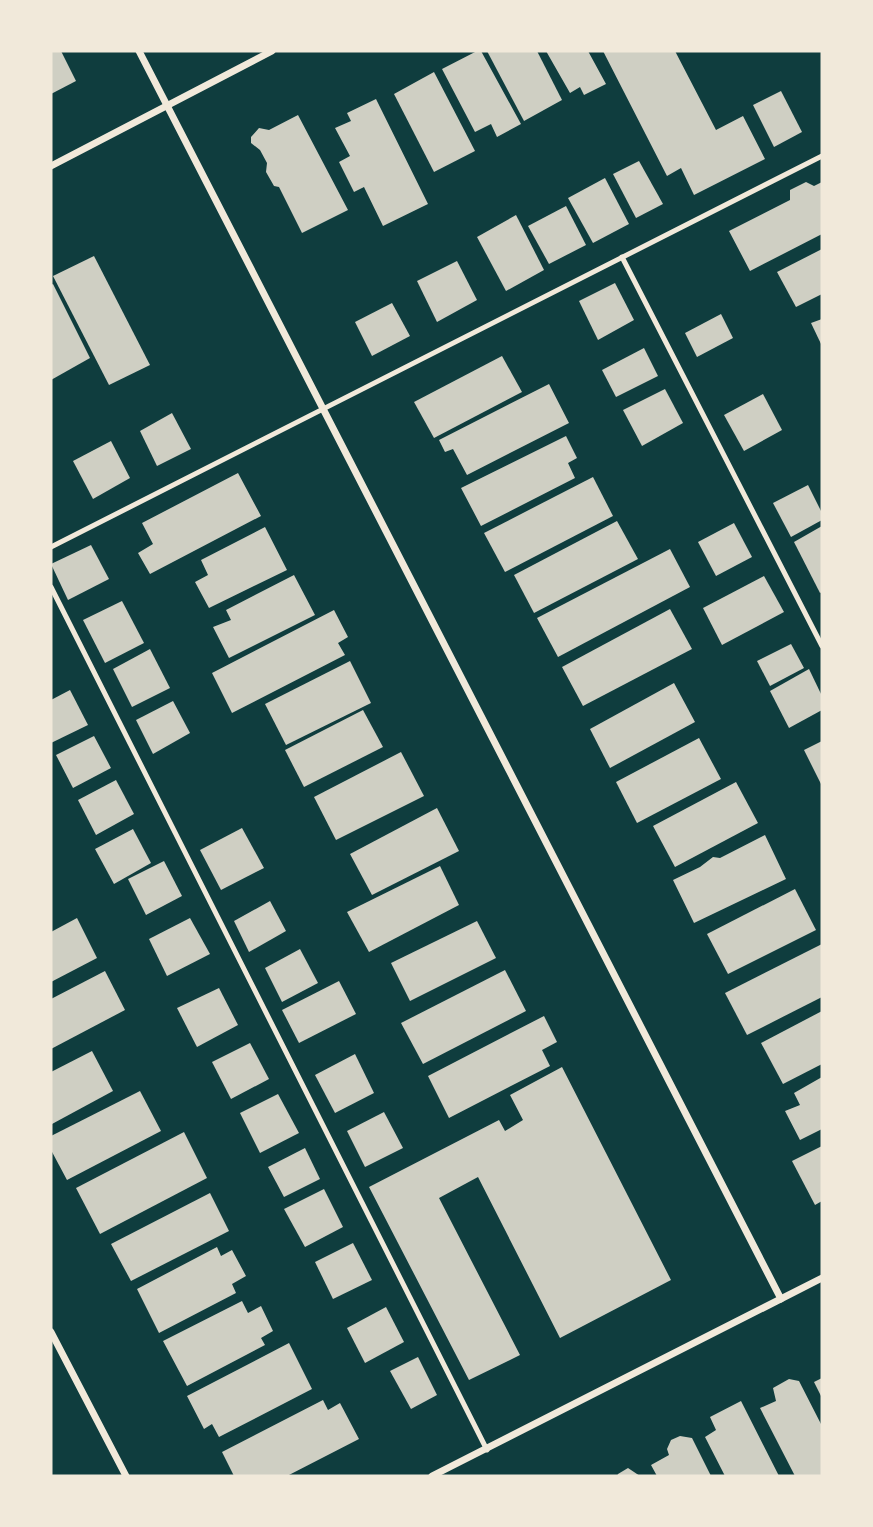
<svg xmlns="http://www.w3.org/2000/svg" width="873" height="1527" viewBox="0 0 873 1527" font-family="'Open Sans',sans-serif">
	<rect width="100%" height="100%" fill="#0f3d3e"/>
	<g fill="#cfcfc3">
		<polygon points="51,51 61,51 76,81 51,94"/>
		<polygon points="477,51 481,51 521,124 497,137 491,124 475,132 442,69"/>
		<polygon points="487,51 537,51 562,100 524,121"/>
		<polygon points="546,51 588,51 606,84 584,95 580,87 570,93"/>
		<polygon points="603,51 675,51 716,130 743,116 765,159 694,195 681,168 667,176"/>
		<polygon points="434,72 475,151 434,172 394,94"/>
		<polygon points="781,91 802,132 774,147 753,105"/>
		<polygon points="376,99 428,204 383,226 364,187 354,192 339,162 350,156 335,128 351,121 347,113"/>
		<polygon points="298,115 348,210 302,233 279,187 274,186 266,172 267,163 260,150 251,143 251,137 259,128 269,130"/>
		<polygon points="639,161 663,204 636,218 613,174"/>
		<polygon points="605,178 629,224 593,243 568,198"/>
		<polygon points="806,182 814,186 822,182 822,234 750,271 729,231 790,200 790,190"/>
		<polygon points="566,206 586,245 549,264 528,226"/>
		<polygon points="516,215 544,270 506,291 477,237"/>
		<polygon points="822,249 822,294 796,307 777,272"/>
		<polygon points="94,256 150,365 109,385 53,276"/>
		<polygon points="457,261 477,300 437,322 417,281"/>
		<polygon points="615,283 634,320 598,340 579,301"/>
		<polygon points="53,284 90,358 51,380 51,285"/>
		<polygon points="392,303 410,336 372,356 355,322"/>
		<polygon points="721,314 733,338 697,357 685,333"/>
		<polygon points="822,319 822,346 811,323"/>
		<polygon points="644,348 658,376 616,397 602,370"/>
		<polygon points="502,356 522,392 434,438 414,402"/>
		<polygon points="549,384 569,423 467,475 453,449 445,452 439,440"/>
		<polygon points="665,389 683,423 642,446 623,410"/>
		<polygon points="763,394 782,430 744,451 724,415"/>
		<polygon points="172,413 191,449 157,466 140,431"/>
		<polygon points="566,436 577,458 568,463 575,478 481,526 461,488"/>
		<polygon points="111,441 130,478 93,499 73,461"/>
		<polygon points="238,473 261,516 150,574 138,553 153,544 142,523"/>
		<polygon points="593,477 613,516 505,572 484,533"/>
		<polygon points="808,485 822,513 822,520 791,537 773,503"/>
		<polygon points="617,521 638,559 534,613 514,575"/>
		<polygon points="734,523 752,557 716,576 698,542"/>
		<polygon points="822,526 822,592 820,593 794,542"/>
		<polygon points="265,527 287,570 209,608 195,582 208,575 201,560"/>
		<polygon points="91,545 109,579 68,600 51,564"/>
		<polygon points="670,549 690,587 558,657 537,618"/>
		<polygon points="294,575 315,615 229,658 213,627 231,620 226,610"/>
		<polygon points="764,576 784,612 722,645 703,608"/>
		<polygon points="122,601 144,643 105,663 83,620"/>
		<polygon points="670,609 692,649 583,706 562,667"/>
		<polygon points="334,610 348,637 338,643 345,655 232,713 212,673"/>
		<polygon points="791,644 804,668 770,686 757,661"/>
		<polygon points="150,649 170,688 132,707 113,669"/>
		<polygon points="350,661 371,703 286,745 265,704"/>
		<polygon points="809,669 822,696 822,710 789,728 770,691"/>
		<polygon points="674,683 695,722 610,768 590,729"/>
		<polygon points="70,690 88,725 51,743 51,700"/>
		<polygon points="173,701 190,733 153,754 136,720"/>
		<polygon points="363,710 383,747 304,787 285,750"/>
		<polygon points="94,736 111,768 73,788 56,755"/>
		<polygon points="699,738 721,779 637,823 616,782"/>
		<polygon points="822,741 822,786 804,750"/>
		<polygon points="401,752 424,796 336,840 314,797"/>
		<polygon points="116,780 134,814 96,835 78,800"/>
		<polygon points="736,782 758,823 675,867 653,826"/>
		<polygon points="437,808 459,851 372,895 350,854"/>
		<polygon points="242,828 264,868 221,890 200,850"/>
		<polygon points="133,829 151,863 114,884 95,849"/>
		<polygon points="765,835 786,879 694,923 673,880 700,867 713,857 720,858"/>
		<polygon points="164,861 182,896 146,915 128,879"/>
		<polygon points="440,866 459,905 369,952 347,912"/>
		<polygon points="795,889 816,930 728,974 707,934"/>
		<polygon points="270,901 286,931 249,952 234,921"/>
		<polygon points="77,918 97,958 51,982 51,932"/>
		<polygon points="190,918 210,954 167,976 149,939"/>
		<polygon points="477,921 496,958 410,1001 391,963"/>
		<polygon points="822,944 822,997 747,1035 725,993"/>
		<polygon points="300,949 318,983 282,1002 265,968"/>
		<polygon points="505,970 526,1011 423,1064 401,1023"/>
		<polygon points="105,971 125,1010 51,1049 51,999"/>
		<polygon points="339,981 356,1014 299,1043 282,1010"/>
		<polygon points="219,988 238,1025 197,1047 177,1008"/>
		<polygon points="822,1011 822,1064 783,1084 761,1043"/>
		<polygon points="544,1016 557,1042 542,1050 550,1066 449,1118 428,1076"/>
		<polygon points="250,1043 269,1079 231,1099 212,1062"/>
		<polygon points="92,1051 113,1091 52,1124 51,1072"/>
		<polygon points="355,1054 374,1093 335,1113 315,1075"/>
		<polygon points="562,1067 671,1280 560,1338 478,1177 439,1198 520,1355 469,1380 369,1187 499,1120 505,1131 523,1120 510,1095"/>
		<polygon points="822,1077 822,1129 800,1140 785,1111 800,1105 794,1093"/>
		<polygon points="140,1091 161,1131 67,1180 51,1150 51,1136"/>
		<polygon points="278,1094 299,1133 260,1153 240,1113"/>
		<polygon points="384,1112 403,1148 365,1167 347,1131"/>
		<polygon points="184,1132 207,1178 100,1234 76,1188"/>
		<polygon points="822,1146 822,1201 815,1205 792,1161"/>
		<polygon points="305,1148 320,1179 284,1197 268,1167"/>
		<polygon points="324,1189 343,1227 305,1247 284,1209"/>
		<polygon points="210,1193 229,1231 131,1281 111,1244"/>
		<polygon points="353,1243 372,1280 333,1299 315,1262"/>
		<polygon points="217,1247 221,1256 232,1250 246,1276 232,1284 236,1293 159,1333 137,1289"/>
		<polygon points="242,1301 248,1313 261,1306 273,1331 261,1338 265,1345 187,1386 163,1341"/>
		<polygon points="386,1307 404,1342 365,1363 347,1328"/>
		<polygon points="289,1343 312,1389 219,1437 212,1424 204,1429 187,1396"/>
		<polygon points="418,1357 437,1395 411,1409 390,1371"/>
		<polygon points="822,1378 822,1398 814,1382"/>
		<polygon points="789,1379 799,1381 822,1426 822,1476 795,1476 760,1408 776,1401 773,1388"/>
		<polygon points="323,1400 328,1410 340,1403 359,1439 287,1476 234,1476 222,1452"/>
		<polygon points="741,1401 779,1476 725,1476 705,1437 716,1430 710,1417"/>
		<polygon points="680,1436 692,1438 711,1476 657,1476 651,1465 669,1455 667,1449 671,1440"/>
		<polygon points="628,1468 640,1476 617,1476 618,1474"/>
	</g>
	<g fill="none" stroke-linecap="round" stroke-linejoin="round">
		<g stroke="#f1e9da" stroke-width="5">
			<polyline points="622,257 822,646"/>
			<polyline points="51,547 822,156"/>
			<polyline points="51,587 487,1450"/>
		</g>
		<g stroke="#f1e9da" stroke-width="7">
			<polyline points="139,51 781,1299"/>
			<polyline points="51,166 272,51"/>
			<polyline points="51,1332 126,1476"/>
			<polyline points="432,1476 822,1278"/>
		</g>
	</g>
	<rect width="873" height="1527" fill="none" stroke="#f1e9da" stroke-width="105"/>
</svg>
